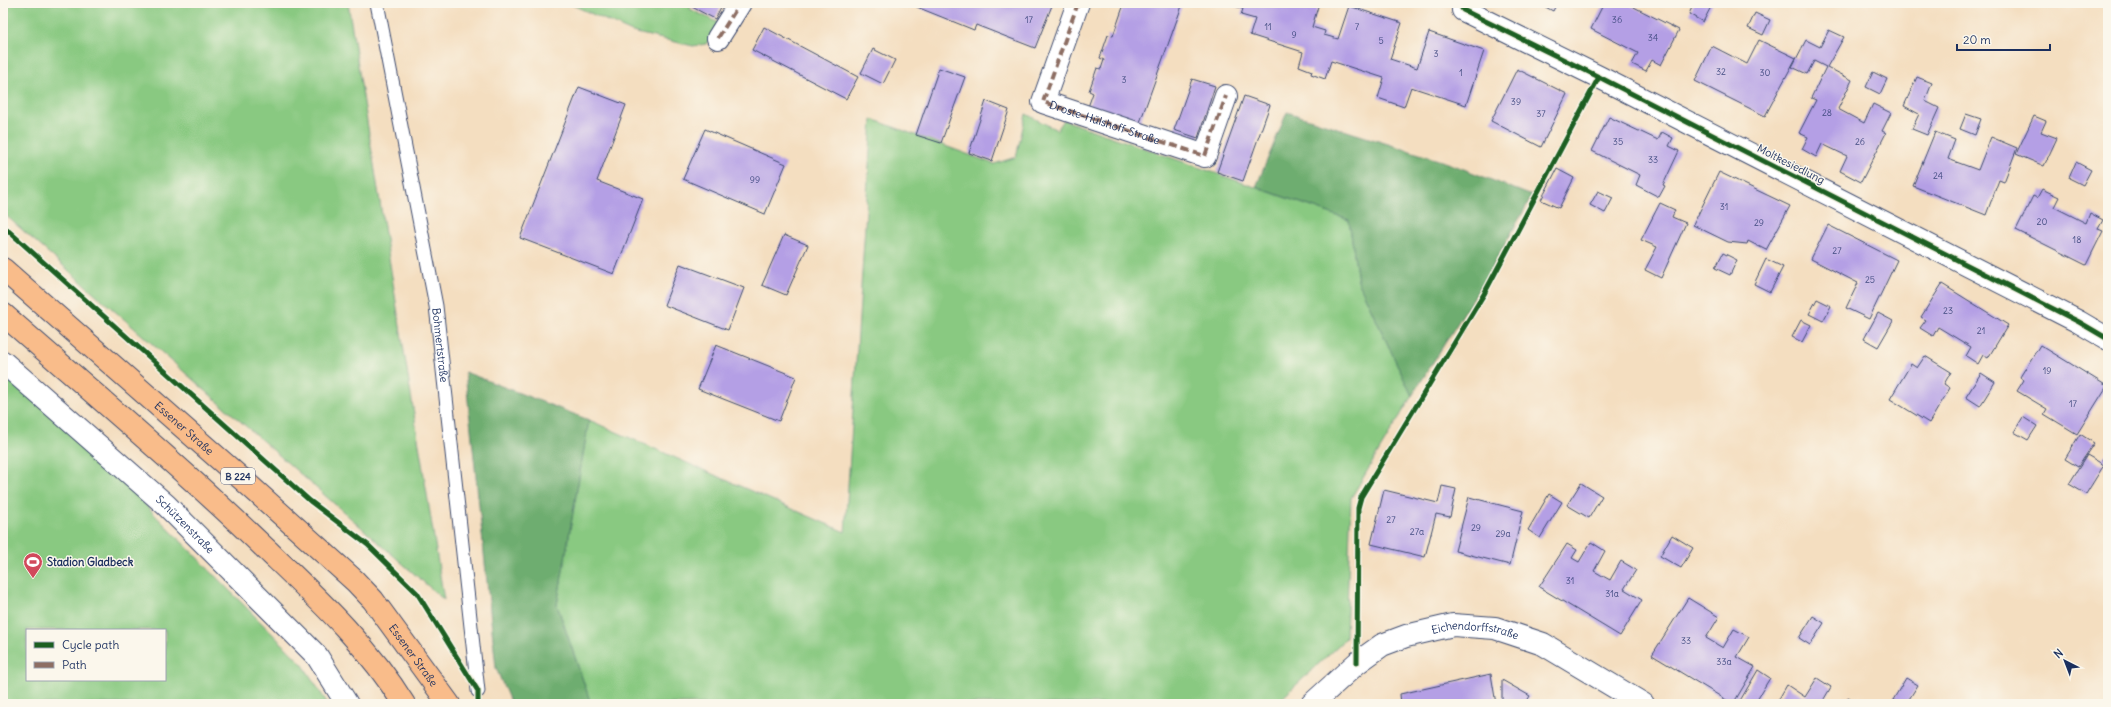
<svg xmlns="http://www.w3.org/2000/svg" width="2111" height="707" viewBox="0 0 2111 707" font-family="Delius,sans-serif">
	<rect width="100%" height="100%" fill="#fbf7ec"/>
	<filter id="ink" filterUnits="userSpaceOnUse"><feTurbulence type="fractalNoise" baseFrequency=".025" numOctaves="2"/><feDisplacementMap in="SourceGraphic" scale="8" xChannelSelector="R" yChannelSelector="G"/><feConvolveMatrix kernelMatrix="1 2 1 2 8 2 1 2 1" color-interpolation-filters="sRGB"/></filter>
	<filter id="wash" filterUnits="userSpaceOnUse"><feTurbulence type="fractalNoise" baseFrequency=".012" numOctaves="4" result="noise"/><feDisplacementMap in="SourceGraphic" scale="16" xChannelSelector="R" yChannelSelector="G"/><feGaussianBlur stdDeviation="0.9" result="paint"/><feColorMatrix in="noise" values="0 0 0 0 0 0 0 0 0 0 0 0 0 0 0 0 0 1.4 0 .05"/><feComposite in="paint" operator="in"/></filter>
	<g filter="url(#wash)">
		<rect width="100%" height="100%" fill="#f4dec0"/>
		<g fill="#89c981" stroke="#527c70" fill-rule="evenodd">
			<polygon points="3,3 348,3 444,600 3,213"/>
			<polygon points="568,3 692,3 690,9 721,24 706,44 693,46 632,32"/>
			<polygon points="1026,114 1057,130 1064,120 1349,220 1358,281 1412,396 1351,498 1346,638 1276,704 591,704 557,605 589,420 845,532 872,119 994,164 1016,157"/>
			<path d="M3,362l68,60 84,93 148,150 25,39h-325zM27,630h138v50h-138z"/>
		</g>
		<g fill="#6ead6f" stroke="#446e66">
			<polygon points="1287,112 1451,164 1532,196 1490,271 1412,396 1358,281 1349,220 1256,187"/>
			<polygon points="465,372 589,420 557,605 591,704 511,704 496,668"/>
		</g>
		<g id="blocks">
			<g fill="#b49fe5">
				<polygon points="694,3 723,3 715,19 692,7"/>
				<polygon points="907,3 1053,3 1035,48 976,25 974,30"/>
				<polygon points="1120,3 1183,3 1139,125 1088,107 1093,93 1089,91 1097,68 1101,69 1104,60 1100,58 1108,35 1113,36 1123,7 1119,6"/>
				<polygon points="1227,3 1319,3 1312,27 1325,31 1324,35 1338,39 1349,6 1402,23 1390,59 1417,68 1429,32 1484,51 1466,105 1411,87 1404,107 1378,98 1384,78 1331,61 1325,79 1311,74 1312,71 1299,66 1303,52 1250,35 1255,19 1241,15 1243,9"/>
				<polygon points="1538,3 1557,3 1553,11"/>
				<polygon points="1604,3 1626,3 1679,30 1661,65 1652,60 1646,71 1632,64 1638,53 1591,29"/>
				<polygon points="1694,3 1713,3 1703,22 1689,14"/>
				<polygon points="1755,13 1770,20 1763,35 1748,28"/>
				<polygon points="764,27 858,77 846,99 752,50"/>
				<polygon points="1829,30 1844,37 1827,67 1852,80 1838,109 1864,123 1873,104 1891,113 1882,131 1886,133 1861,182 1840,171 1847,156 1822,144 1816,157 1802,149 1808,137 1799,133 1816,100 1811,98 1826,67 1814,61 1807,74 1792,67 1806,40 1820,47"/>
				<polygon points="1759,40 1796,58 1765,116 1695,81 1712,46 1747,64"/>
				<polygon points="873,49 895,60 883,84 861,73"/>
				<polygon points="939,68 965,77 941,143 916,135"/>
				<polygon points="1517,69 1567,94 1541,147 1491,121"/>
				<polygon points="1873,72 1887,79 1880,94 1866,87"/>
				<polygon points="1917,77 1932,83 1925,101 1939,108 1927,135 1912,129 1919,114 1904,106"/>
				<polygon points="1192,79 1215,86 1198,138 1174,130"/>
				<polygon points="579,87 626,105 597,181 643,199 614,274 520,238"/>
				<polygon points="1244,96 1270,105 1243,181 1217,172"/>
				<polygon points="986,101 1009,110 992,161 969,153"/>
				<polygon points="1966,114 1981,119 1975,135 1960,129"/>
				<polygon points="2034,116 2046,121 2041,132 2057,138 2044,166 2016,154"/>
				<polygon points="1609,117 1658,140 1662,132 1673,138 1669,146 1679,151 1663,185 1665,186 1659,197 1636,185 1640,175 1592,151"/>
				<polygon points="705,129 786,164 765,214 683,179"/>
				<polygon points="1935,132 1955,140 1948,159 1978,170 1991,137 2017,148 2004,182 1999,180 1986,215 1913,186"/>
				<polygon points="2076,162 2091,170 2083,185 2069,178"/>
				<polygon points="1557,169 1574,178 1559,208 1541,200"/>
				<polygon points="1719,172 1790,206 1766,250 1748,241 1747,244 1728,242 1693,225"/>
				<polygon points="2042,189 2059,197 2054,207 2086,223 2090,213 2103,220 2098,229 2103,231 2086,265 2016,230 2033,196 2037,198"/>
				<polygon points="1598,191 1613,198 1605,213 1590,205"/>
				<polygon points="1660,203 1675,210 1672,217 1686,223 1661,278 1645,270 1657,247 1641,240"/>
				<polygon points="1828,225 1897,260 1869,319 1846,308 1858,283 1811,259"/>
				<polygon points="784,235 808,245 786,295 762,285"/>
				<polygon points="1723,253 1737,260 1730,275 1715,268"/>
				<polygon points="1766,259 1783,267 1770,292 1754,284"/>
				<polygon points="680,264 744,288 728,330 664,305"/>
				<polygon points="1942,284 2008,325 1988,358 1983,355 1978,364 1966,356 1971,347 1938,327 1933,336 1920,328 1926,320 1921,317"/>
				<polygon points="1817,299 1831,306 1823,321 1809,314"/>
				<polygon points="1878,313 1893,321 1878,347 1864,339"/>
				<polygon points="1801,320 1811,325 1802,342 1792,337"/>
				<polygon points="716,345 796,377 779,421 698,389"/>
				<polygon points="2040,345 2107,386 2077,434 2044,414 2047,409 2017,391 2024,380 2020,377"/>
				<polygon points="1925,356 1951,372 1944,384 1950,388 1929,423 1890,399 1911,364 1917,368"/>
				<polygon points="1981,373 1995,382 1980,406 1966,397"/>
				<polygon points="2023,417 2037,426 2028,440 2014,432"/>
				<polygon points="2080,434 2094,443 2078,467 2065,459"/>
				<polygon points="2108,451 2108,463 2102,460"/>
				<polygon points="2087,455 2104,465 2086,494 2069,484"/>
				<polygon points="1581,483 1602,496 1589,518 1567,505"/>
				<polygon points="1442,486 1456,489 1450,517 1436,514 1425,557 1371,544 1384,490 1438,503"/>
				<polygon points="1549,494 1562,502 1540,538 1528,530"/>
				<polygon points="1469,497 1523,511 1510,565 1455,551"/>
				<polygon points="1672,535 1693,548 1681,568 1660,556"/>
				<polygon points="1591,542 1605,551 1594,571 1601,575 1610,580 1621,561 1636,570 1624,589 1642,600 1620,636 1539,587 1567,544 1577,550 1572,558 1579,562"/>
				<polygon points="1688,598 1719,617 1706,638 1723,648 1734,629 1749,637 1737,657 1755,667 1733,704 1652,655"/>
				<polygon points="1813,616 1824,623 1810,645 1799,638"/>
				<polygon points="1758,670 1770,678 1754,704 1738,704"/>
				<polygon points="1491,674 1496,704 1401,704 1400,694"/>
				<polygon points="1817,678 1831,687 1821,704 1776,704 1787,685 1805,697"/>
				<polygon points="1906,678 1918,685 1906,704 1900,704 1893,700"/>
				<polygon points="1502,680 1530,696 1525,704 1502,704"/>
				<polygon points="1848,697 1861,704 1843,704"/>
			</g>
		</g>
	</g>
	<g filter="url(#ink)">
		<use href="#blocks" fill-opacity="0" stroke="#3c496d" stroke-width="1"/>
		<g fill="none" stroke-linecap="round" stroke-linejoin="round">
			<defs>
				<g id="lane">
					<path id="s1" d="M377,3l59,303 42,385"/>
				</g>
				<g id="street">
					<path id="s2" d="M1078,3l-35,99 162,54 21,-60"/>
					<polyline points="1463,10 1599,77 2079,322 2108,339"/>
					<polyline points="718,38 740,3"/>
					<path id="s3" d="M3,362l163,143 151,151 30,48"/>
					<path id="s4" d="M1312,704l45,-41 25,-18 24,-9 47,-11 42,3 48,16 100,60"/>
				</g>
				<g id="primary">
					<path id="s5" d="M3,269l248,218 104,94 18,19 76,104"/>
					<path d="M3,314c89,78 179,154 264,236 50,48 101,95 137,154"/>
				</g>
			</defs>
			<use href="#lane" stroke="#3c496d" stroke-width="15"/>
			<use href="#street" stroke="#3c496d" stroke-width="24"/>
			<use href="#primary" stroke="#3c496d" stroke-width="24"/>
			<use href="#lane" stroke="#fff" stroke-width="13"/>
			<use href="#street" stroke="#fff" stroke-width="22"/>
			<use href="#primary" stroke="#f9bc8a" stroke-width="22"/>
			<g stroke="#8d6e63" stroke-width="4" stroke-dasharray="8 4" stroke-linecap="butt">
				<polyline points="1078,3 1043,102 1205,156 1226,96"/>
				<polyline points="718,38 740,3"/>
			</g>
			<defs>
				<g id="cycleway">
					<polyline points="1459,3 1463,10 1599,77 2079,322 2108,339"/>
					<polyline points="3,226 310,501 368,545 417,593 478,691 478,704"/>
					<polyline points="1357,663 1358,508 1361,497 1484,294 1599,77"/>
				</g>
			</defs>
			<use href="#cycleway" stroke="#fbf7ec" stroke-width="8"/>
			<use href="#cycleway" stroke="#1b5e20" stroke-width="5"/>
		</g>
	</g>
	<defs>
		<symbol id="stadium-pin" viewBox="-11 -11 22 30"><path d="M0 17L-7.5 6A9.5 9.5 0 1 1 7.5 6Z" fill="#d1495b" stroke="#fbf7ec"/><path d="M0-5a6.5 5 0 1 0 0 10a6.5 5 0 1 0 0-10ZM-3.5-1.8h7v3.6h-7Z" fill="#fff"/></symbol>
	</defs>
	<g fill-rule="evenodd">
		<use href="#stadium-pin" x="22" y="551" width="22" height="30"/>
	</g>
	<g text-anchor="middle" stroke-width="3" stroke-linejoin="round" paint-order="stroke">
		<g font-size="9" fill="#414b80">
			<text x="1029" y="23">17</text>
			<text x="1617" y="23">36</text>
			<text x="1268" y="30">11</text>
			<text x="1357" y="30">7</text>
			<text x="1294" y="38">9</text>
			<text x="1653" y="41">34</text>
			<text x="1381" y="44">5</text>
			<text x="1436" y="57">3</text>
			<text x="1721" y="75">32</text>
			<text x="1461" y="76">1</text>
			<text x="1765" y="76">30</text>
			<text x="1124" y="83">3</text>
			<text x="1516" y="105">39</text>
			<text x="1827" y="116">28</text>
			<text x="1541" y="117">37</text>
			<text x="1618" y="145">35</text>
			<text x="1860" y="145">26</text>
			<text x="1653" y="163">33</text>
			<text x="1938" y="179">24</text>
			<text x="755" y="183">99</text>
			<text x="1724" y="210">31</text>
			<text x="2042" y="225">20</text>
			<text x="1759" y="226">29</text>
			<text x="2077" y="243">18</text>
			<text x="1837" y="254">27</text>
			<text x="1870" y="283">25</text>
			<text x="1948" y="314">23</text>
			<text x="1981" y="334">21</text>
			<text x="2047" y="374">19</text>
			<text x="2073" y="407">17</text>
			<text x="1391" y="523">27</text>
			<text x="1476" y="531">29</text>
			<text x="1417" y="535">27a</text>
			<text x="1503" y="537">29a</text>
			<text x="1570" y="584">31</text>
			<text x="1612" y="597">31a</text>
			<text x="1686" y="644">33</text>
			<text x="1724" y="665">33a</text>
		</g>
		<rect fill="#fbf7ec" stroke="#5e6b89" stroke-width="1" x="221" y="468" width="34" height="16" rx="3"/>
		<g font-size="10" font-weight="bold" fill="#1b2f5e">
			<text x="238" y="480">B 224</text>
		</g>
		<g font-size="11" fill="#1b2f5e" stroke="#fbf7ec">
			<text dy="4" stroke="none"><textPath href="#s2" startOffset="170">Droste-Hülshoff-Straße</textPath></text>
			<text transform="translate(1791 164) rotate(27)" y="4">Moltkesiedlung</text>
			<text dy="4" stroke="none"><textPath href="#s1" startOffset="348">Bohmertstraße</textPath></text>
			<text dy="4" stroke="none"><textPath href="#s5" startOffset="241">Essener Straße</textPath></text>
			<text dy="4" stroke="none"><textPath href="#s3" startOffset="244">Schützenstraße</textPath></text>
			<text dy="4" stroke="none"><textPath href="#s4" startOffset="188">Eichendorffstraße</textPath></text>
			<text dy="4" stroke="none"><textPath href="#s5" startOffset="565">Essener Straße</textPath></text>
		</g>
		<g font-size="11" font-weight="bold" fill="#1b2f5e" stroke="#fbf7ec" text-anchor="start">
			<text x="47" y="566">Stadion Gladbeck</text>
		</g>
	</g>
	<rect width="2111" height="707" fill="none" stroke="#fbf7ec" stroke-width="16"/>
	<rect x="26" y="629" width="140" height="52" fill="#fbf7ec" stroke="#a1a7b3"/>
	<rect x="34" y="642" width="20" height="6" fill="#1b5e20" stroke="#a1a7b3"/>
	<text x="62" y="649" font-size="12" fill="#1b2f5e">Cycle path</text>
	<rect x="34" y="662" width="20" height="6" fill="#8d6e63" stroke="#a1a7b3"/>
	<text x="62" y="669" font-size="12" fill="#1b2f5e">Path</text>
	<g transform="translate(2065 661) rotate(318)" stroke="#fbf7ec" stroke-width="3" paint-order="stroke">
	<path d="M0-3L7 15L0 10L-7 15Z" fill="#1b2f5e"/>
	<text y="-6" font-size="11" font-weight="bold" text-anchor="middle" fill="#1b2f5e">N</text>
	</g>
	<path d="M1957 44v6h93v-6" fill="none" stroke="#1b2f5e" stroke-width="2"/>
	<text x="1963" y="44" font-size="12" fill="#1b2f5e" stroke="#fbf7ec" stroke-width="3" paint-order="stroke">20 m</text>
</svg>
